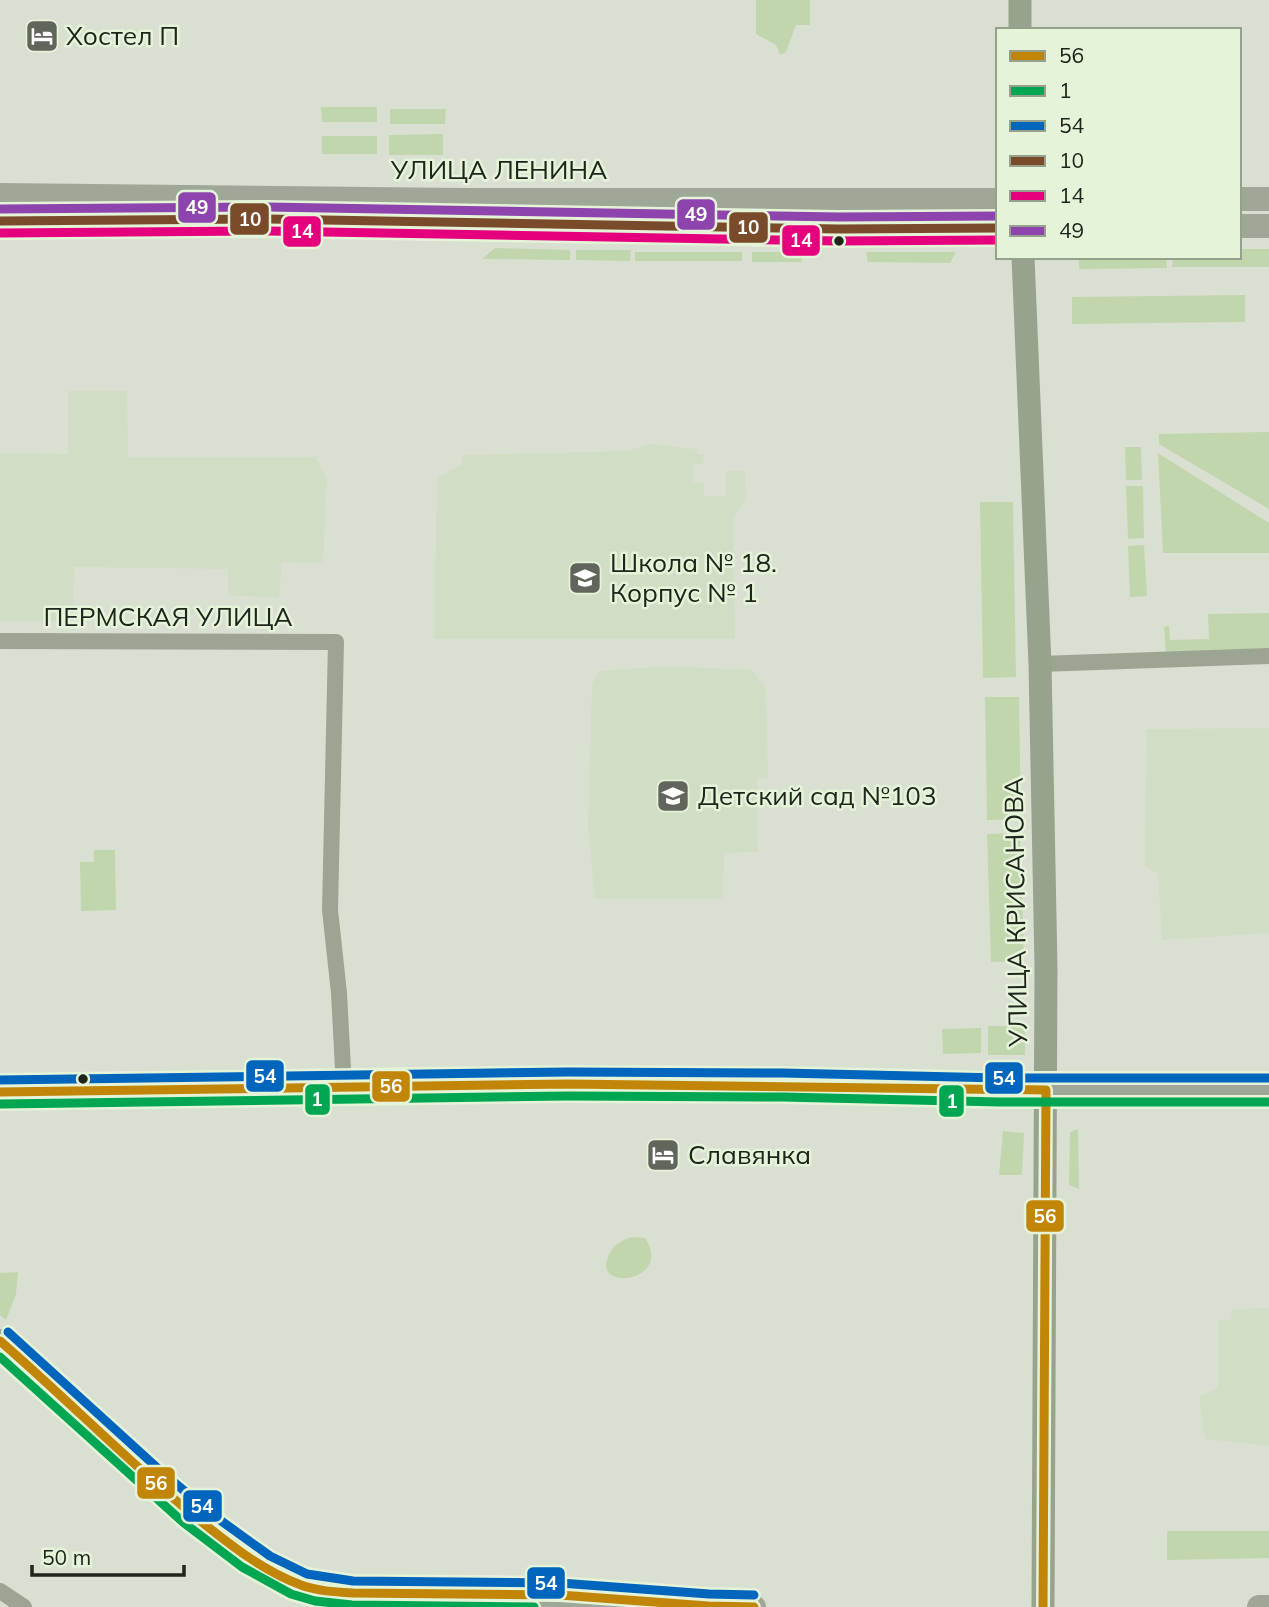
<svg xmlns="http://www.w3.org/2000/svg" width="1269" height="1607" viewBox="0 0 1269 1607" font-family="Mulish,sans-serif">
	<rect width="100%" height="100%" fill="#d9e0d2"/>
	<g fill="#d1dec5">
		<polygon points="68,391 127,391 128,457 316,457 327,478 323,563 282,562 279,598 228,595 228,569 74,567 73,621 0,621 0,453 68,454"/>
		<polygon points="650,444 697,449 697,454 704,454 703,464 693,464 693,482 704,483 704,496 726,496 726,471 745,471 746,500 733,518 735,639 434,639 437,478 462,464 462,455 627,451"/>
		<polygon points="667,666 752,670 766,688 768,778 757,779 758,852 724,853 723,899 595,899 588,825 592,684 599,671"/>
		<polygon points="1269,728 1269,933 1162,940 1158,874 1145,866 1146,729"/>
		<polygon points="1269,1308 1269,1446 1205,1439 1199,1397 1218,1388 1218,1320 1231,1320 1232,1309"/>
	</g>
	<g fill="#c1d6ad">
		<polygon points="756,0 810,0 810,25 796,25 786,52 780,55 776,45 756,34"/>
		<polygon points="321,107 377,107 377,122 322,122"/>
		<polygon points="390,109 446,109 445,124 390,124"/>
		<polygon points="443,134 443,155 389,155 389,135"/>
		<rect x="322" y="136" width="55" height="18"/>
		<polygon points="495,248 570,250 570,260 482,259"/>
		<polygon points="1239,249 1269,249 1269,267 1172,267 1173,257 1239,257"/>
		<polygon points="576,250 631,250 630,261 576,260"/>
		<rect x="635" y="252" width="107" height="9"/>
		<rect x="752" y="252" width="50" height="10"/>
		<polygon points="866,252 956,252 950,263 868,262"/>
		<polygon points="1079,257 1166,257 1167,268 1079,269"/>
		<polygon points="1245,295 1245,322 1072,324 1072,297"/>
		<polygon points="1269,432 1269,509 1159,444 1159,434"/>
		<polygon points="1125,447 1141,447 1142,480 1126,480"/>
		<polygon points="1158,453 1269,523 1269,553 1163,553"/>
		<polygon points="1126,486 1143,486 1144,538 1128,539"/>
		<polygon points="1013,502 1016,677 983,678 980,502"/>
		<polygon points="1144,545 1147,596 1130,597 1128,546"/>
		<polygon points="1269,613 1269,652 1166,654 1164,627 1169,626 1170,640 1209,639 1208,614"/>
		<polygon points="985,697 1019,697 1021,819 987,820"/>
		<polygon points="1020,833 1024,961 991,962 987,834"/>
		<polygon points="94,850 115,850 116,910 81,911 80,862 94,862"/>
		<rect x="988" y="1026" width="37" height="29"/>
		<polygon points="981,1028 981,1053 943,1054 942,1029"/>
		<polygon points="1078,1129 1079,1189 1069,1185 1070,1132"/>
		<polygon points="1003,1131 1024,1133 1022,1175 999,1175"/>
		<path d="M633,1237l12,1c29,43 -52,55 -37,19 4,-11 14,-18 25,-20z"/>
		<polygon points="18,1272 16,1294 6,1320 0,1315 0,1273"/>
		<polygon points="1167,1531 1269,1531 1269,1558 1167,1560"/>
	</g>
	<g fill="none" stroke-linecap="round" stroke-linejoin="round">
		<g stroke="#9ca492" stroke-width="16">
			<polyline points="0,641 336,642 330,910 339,993 344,1088"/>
			<polyline points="1040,664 1269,656"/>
			<polyline points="0,1591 24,1607"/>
		</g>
		<g stroke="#98a38e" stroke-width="23">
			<polyline points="1020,0 1020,30"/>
			<polyline points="1023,257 1040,664 1046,967 1043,1607"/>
		</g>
		<g stroke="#9fa796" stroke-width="24">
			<polyline points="0,195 462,200 998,200"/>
			<polyline points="1239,199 1269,199"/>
			<polyline points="0,221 268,219 839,229 998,228"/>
			<polyline points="1239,226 1269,226"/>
			<polyline points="0,1092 568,1084 783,1085 1000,1090 1269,1090"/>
			<path d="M0,1341c61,52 117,109 178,161 36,30 74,61 118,81 18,8 38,9 57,10l207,2 148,11 46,1"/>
			<polyline points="1259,1607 1269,1607"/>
		</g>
		<defs>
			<g id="bus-1">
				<polyline points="0,1092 568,1084 1046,1090 1043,1607"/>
				<path d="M0,1341c67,58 129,122 198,178 31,25 65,52 103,66 16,6 34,7 52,8l207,2 148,11 46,1"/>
			</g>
			<g id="bus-2">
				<polyline points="0,1104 568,1096 783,1097 1000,1102 1269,1102"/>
				<polyline points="0,1357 184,1523 242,1567 291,1594 315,1601 352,1605 534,1607"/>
			</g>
			<g id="bus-3">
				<polyline points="0,1080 568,1072 783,1073 1000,1078 1269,1078"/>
				<polyline points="8,1332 163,1473 213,1515 270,1556 307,1574 353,1581 560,1583 709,1594 754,1595"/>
			</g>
			<polyline id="bus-4" points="0,221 268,219 839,229 998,228"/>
			<polyline id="bus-5" points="0,233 268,231 839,241 998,240"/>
			<polyline id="bus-6" points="0,209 268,207 839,217 998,216"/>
		</defs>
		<use href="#bus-1" stroke="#e5f3d9" stroke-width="14"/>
		<use href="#bus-2" stroke="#e5f3d9" stroke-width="14"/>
		<use href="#bus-3" stroke="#e5f3d9" stroke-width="14"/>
		<use href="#bus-4" stroke="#e5f3d9" stroke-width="14"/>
		<use href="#bus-5" stroke="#e5f3d9" stroke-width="14"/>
		<use href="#bus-6" stroke="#e5f3d9" stroke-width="14"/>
		<use href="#bus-1" stroke="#c18607" stroke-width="9"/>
		<use href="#bus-2" stroke="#00a651" stroke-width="9"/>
		<use href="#bus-3" stroke="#0065bd" stroke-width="9"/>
		<use href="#bus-4" stroke="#7a4b2a" stroke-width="9"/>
		<use href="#bus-5" stroke="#e5007d" stroke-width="9"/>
		<use href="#bus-6" stroke="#8e44ad" stroke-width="9"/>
	</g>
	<defs>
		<symbol id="hotel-square" viewBox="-11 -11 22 22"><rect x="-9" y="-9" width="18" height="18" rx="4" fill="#61665c" stroke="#e5f3d9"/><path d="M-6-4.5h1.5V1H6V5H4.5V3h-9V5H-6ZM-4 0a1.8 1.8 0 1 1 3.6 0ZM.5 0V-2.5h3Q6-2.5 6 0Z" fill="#fff"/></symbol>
		<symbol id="school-square" viewBox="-11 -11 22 22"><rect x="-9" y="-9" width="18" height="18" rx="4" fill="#61665c" stroke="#e5f3d9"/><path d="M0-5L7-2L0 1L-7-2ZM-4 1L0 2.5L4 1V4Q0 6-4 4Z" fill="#fff"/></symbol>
	</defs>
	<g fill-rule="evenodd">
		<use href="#hotel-square" x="23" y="17" width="38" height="38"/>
		<use href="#school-square" x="566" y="559" width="38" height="38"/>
		<use href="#school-square" x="654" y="777" width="38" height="38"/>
		<use href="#hotel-square" x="644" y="1136" width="38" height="38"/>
	</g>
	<g fill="#20251c" stroke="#e5f3d9" stroke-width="2.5">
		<circle cx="839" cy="241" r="6"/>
		<circle cx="83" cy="1079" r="6"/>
	</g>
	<g text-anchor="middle" stroke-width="5" stroke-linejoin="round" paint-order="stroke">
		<g font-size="26" fill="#20251c" stroke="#e5f3d9" text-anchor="start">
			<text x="66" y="45">Хостел П</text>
			<text x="610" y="572">Школа № 18.<tspan x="610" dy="30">Корпус № 1</tspan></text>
			<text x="698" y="805">Детский сад №103</text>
			<text x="688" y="1164">Славянка</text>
		</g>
		<g font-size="26" fill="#20251c" stroke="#e5f3d9">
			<text x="499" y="179">УЛИЦА ЛЕНИНА</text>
			<text x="168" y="626">ПЕРМСКАЯ УЛИЦА</text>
			<text transform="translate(1016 912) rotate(-91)" y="9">УЛИЦА КРИСАНОВА</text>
		</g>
	</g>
	<g stroke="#e5f3d9" stroke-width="2.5">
		<rect x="177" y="191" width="40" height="33" rx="7" fill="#8e44ad"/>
		<rect x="676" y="198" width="40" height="33" rx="7" fill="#8e44ad"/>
		<rect x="229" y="202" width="41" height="34" rx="7" fill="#7a4b2a"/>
		<rect x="728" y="211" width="41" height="33" rx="7" fill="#7a4b2a"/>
		<rect x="282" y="215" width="40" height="33" rx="7" fill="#e5007d"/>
		<rect x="781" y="224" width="40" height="33" rx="7" fill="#e5007d"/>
		<rect x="245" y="1059" width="40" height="34" rx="7" fill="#0065bd"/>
		<rect x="984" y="1061" width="40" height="34" rx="7" fill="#0065bd"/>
		<rect x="371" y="1070" width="40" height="33" rx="7" fill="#c18607"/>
		<rect x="304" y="1083" width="27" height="33" rx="7" fill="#00a651"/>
		<rect x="938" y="1084" width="27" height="34" rx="7" fill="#00a651"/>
		<rect x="1025" y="1199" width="40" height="34" rx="7" fill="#c18607"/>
		<rect x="136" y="1466" width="40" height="34" rx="7" fill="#c18607"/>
		<rect x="182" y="1489" width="41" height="34" rx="7" fill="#0065bd"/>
		<rect x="526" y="1566" width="40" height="34" rx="7" fill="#0065bd"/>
	</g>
	<g font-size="19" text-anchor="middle" font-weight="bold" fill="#fff">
		<text x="197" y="214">49</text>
		<text x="696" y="221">49</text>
		<text x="250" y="226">10</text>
		<text x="748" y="234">10</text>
		<text x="302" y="238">14</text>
		<text x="801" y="247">14</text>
		<text x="265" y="1083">54</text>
		<text x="1004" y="1085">54</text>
		<text x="391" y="1093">56</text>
		<text x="317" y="1106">1</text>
		<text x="952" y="1108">1</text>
		<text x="1045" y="1223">56</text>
		<text x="156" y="1490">56</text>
		<text x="202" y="1513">54</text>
		<text x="546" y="1590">54</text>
	</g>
	<rect x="996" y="28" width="245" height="231" fill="#e5f3d9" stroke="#96a18d" stroke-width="2"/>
	<rect x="1010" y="51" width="35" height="10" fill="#c18607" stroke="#96a18d" stroke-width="2"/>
	<text x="1059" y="63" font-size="21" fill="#20251c">56</text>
	<rect x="1010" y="86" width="35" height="10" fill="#00a651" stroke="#96a18d" stroke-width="2"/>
	<text x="1059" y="98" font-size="21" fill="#20251c">1</text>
	<rect x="1010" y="121" width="35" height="10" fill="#0065bd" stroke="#96a18d" stroke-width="2"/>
	<text x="1059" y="133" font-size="21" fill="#20251c">54</text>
	<rect x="1010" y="156" width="35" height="10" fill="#7a4b2a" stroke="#96a18d" stroke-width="2"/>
	<text x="1059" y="168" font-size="21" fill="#20251c">10</text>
	<rect x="1010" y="191" width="35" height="10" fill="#e5007d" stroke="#96a18d" stroke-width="2"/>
	<text x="1059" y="203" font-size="21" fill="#20251c">14</text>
	<rect x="1010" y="226" width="35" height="10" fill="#8e44ad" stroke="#96a18d" stroke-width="2"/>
	<text x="1059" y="238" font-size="21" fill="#20251c">49</text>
	<path d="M32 1565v10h152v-10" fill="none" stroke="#20251c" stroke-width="3.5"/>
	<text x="42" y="1565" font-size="21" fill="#20251c" stroke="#e5f3d9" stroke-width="5" paint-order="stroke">50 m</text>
</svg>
